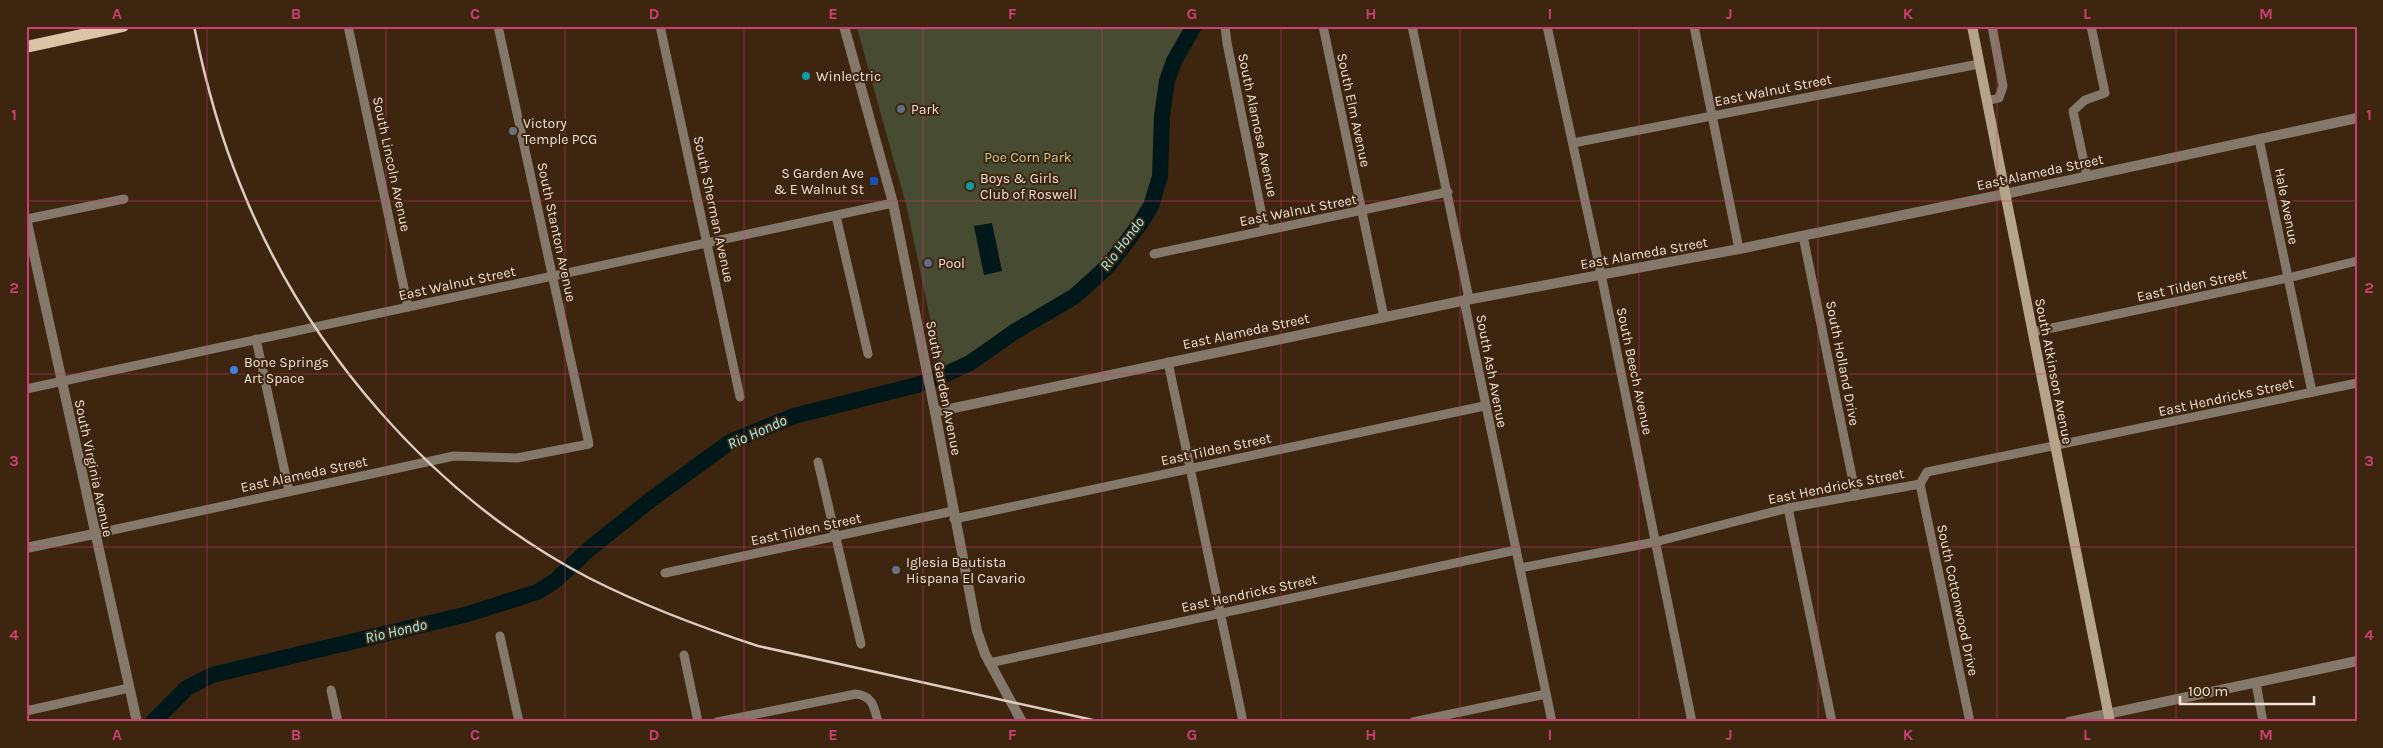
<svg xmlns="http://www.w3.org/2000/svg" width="2383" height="748" viewBox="0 0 2383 748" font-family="Karla,sans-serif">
	<rect width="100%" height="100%" fill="#3d250f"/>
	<path fill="#474b31" d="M863,26h331c-13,24 -26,45 -30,73 -5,30 0,61 -7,90 -9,36 -52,87 -82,107 -20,14 -42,23 -62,37 -23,15 -45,31 -71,43l-35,-168 -50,-180z"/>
	<polygon fill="#001819" points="992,223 1002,271 984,275 974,226"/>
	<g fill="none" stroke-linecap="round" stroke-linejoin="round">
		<polyline stroke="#001819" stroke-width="16" points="153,722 187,688 212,675 468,614 537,592 555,581 588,550 653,498 730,442 794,416 917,385 942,376 970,363 1014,332 1075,296 1109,265 1140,224 1151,206 1160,176 1162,116 1167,81 1174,61 1194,26"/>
		<g stroke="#83786a" stroke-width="9">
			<polyline points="348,26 408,307"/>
			<polyline points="660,26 740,397"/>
			<polyline points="1225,26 1227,43 1265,230"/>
			<polyline points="1323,26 1384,317"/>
			<polyline points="1412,26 1468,294 1465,305 1552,722"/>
			<polyline points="1547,26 1601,274 1692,722"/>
			<polyline points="1694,26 1739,249"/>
			<polyline points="1987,101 1999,98 2003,86 1992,26"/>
			<polyline points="2259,139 2312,392"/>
			<polyline points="1573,143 1979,64"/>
			<polyline points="2087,176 2073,111 2085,100 2105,93 2091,26"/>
			<polyline points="836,216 868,354"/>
			<polyline points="27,219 124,199"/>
			<polyline points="1803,236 1856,496"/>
			<polyline points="1154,254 1448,192"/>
			<polyline points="2033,332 2288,278 2357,261"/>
			<polyline points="256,339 289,491"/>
			<polyline points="1168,362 1243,722"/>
			<polyline points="26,389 893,203"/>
			<polyline points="818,462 861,644"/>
			<polyline points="1920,484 1970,722"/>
			<polyline points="1788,508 1832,722"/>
			<polyline points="954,519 1484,406"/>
			<polyline points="94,534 454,456 517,458 589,444 498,26"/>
			<polyline points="1520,568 1655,542 1788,508 1920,484 1927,472 2357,383"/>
			<polyline points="665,573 953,511"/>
			<polyline points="500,636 519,722"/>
			<polyline points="684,655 698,722"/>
			<polyline points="989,663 1516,550"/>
			<polyline points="2256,683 2263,722"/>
			<polyline points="331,690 338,722"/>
			<polyline points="26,711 129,688"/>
			<path d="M717,722l139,-28c17,2 18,13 22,28"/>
			<polyline points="1413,722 1546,694"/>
		</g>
		<g stroke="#83786a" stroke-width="10">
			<polyline points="844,26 893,203 935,412 977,631 985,654 1022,722"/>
			<polyline points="26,218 137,722"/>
			<polyline points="935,412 1466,300 1739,249 2005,194 2357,118"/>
			<polyline points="26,548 94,534"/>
			<polyline points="2069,722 2357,661"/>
		</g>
		<polyline stroke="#b5a38c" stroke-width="10" points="1972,26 2110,722"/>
		<polyline stroke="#dcc4a7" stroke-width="12" points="26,47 123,26"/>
		<path stroke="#ddccbf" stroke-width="2.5" d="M194,26c11,54 25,107 46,158 65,164 192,312 349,394 55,28 111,49 169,68l344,76"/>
	</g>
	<path fill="none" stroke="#cb4073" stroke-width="1" stroke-opacity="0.55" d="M207,26v696M386,26v696M565,26v696M744,26v696M923,26v696M1102,26v696M1281,26v696M1460,26v696M1639,26v696M1818,26v696M1997,26v696M2176,26v696M26,201h2331M26,374h2331M26,547h2331"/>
	<g fill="#0f9aa8" stroke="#3d250f" stroke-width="2">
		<circle cx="806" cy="76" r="5"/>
		<circle cx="970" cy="186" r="5"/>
	</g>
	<g fill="#5c6f8a" stroke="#3d250f" stroke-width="2">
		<circle cx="901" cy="109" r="5"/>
		<circle cx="928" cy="263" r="5"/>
	</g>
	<g fill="#6b7280" stroke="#3d250f" stroke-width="2">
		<circle cx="513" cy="131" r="5"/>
		<circle cx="896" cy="570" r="5"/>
	</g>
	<rect fill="#1a4fb4" stroke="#3d250f" stroke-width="2" x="869" y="176" width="10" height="10" rx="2.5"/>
	<circle fill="#3f7fe0" stroke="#3d250f" stroke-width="2" cx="234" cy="370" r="5"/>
	<g text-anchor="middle" stroke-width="4" stroke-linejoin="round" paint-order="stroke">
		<g font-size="14" fill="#f0e0d3" stroke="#3d250f" text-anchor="start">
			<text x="816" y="81">Winlectric</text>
			<text x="911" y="114">Park</text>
			<text x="523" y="128">Victory<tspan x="523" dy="16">Temple PCG</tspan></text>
			<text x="864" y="178" text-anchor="end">S Garden Ave<tspan x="864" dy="16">&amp; E Walnut St</tspan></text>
			<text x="980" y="183">Boys &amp; Girls<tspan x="980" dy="16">Club of Roswell</tspan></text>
			<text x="938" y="268">Pool</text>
			<text x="244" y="367">Bone Springs<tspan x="244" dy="16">Art Space</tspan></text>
			<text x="906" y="567">Iglesia Bautista<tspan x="906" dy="16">Hispana El Cavario</tspan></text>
		</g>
		<g font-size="14" fill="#f0e0d3" stroke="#3d250f">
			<text transform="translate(1773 90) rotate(-11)" y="5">East Walnut Street</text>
			<text transform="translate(1354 110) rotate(78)" y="5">South Elm Avenue</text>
			<text transform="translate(1258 125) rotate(78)" y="5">South Alamosa Avenue</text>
			<text transform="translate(392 164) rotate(78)" y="5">South Lincoln Avenue</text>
			<text transform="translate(2040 172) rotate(-12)" y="5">East Alameda Street</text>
			<text transform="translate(2287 206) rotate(79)" y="5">Hale Avenue</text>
			<text transform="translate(714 209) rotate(78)" y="5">South Sherman Avenue</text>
			<text transform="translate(1298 210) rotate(-11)" y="5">East Walnut Street</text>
			<text transform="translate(557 232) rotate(78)" y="5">South Stanton Avenue</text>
			<text transform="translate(1644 253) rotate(-10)" y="5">East Alameda Street</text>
			<text transform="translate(457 283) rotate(-12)" y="5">East Walnut Street</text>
			<text transform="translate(2192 285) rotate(-12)" y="5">East Tilden Street</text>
			<text transform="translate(1246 331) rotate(-12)" y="5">East Alameda Street</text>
			<text transform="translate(1843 363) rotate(79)" y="5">South Holland Drive</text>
			<text transform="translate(1492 371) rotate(79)" y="5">South Ash Avenue</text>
			<text transform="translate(1635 371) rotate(78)" y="5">South Beech Avenue</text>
			<text transform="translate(2054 371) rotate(79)" y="5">South Atkinson Avenue</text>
			<text transform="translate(944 388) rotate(79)" y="5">South Garden Avenue</text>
			<text transform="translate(2226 397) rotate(-12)" y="5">East Hendricks Street</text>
			<text transform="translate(1216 449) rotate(-12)" y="5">East Tilden Street</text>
			<text transform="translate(94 468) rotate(78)" y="5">South Virginia Avenue</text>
			<text transform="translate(304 474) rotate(-12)" y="5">East Alameda Street</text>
			<text transform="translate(1836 486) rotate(-11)" y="5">East Hendricks Street</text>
			<text transform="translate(806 529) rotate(-12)" y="5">East Tilden Street</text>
			<text transform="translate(1249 593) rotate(-12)" y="5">East Hendricks Street</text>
			<text transform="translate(1958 600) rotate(78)" y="5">South Cottonwood Drive</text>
		</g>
		<g font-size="14" fill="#c4cf8f" stroke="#3d250f">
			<text x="1028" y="162">Poe Corn Park</text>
		</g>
		<g font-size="15" font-style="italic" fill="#9df6f9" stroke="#3d250f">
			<text transform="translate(1122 244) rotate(-53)" y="5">Rio Hondo</text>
			<text transform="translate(757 432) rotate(-24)" y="5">Rio Hondo</text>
			<text transform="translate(396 631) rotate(-13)" y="5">Rio Hondo</text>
		</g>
	</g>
	<rect width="2383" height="748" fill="none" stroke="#3d250f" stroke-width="55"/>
	<path d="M2180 696v8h134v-8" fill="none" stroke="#f0e0d3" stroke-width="2.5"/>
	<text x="2188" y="696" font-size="15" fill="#f0e0d3" stroke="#3d250f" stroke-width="4" paint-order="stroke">100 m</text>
	<rect x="28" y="28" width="2328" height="692" fill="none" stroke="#cb4073" stroke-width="2"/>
	<g font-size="16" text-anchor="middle" font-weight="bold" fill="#cb4073">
		<text x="117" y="19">A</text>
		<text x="296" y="19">B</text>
		<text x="475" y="19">C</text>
		<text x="654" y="19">D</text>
		<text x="833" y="19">E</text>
		<text x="1012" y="19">F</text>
		<text x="1192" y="19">G</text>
		<text x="1371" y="19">H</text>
		<text x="1550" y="19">I</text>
		<text x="1729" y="19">J</text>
		<text x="1908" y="19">K</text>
		<text x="2087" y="19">L</text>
		<text x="2266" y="19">M</text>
		<text x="14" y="120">1</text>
		<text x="2369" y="120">1</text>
		<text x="14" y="293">2</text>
		<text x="2369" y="293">2</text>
		<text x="14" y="466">3</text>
		<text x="2369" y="466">3</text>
		<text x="14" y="640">4</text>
		<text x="2369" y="640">4</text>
		<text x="117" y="740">A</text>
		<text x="296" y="740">B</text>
		<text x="475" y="740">C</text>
		<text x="654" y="740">D</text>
		<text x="833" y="740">E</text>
		<text x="1012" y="740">F</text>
		<text x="1192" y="740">G</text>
		<text x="1371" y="740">H</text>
		<text x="1550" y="740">I</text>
		<text x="1729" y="740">J</text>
		<text x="1908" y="740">K</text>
		<text x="2087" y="740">L</text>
		<text x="2266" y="740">M</text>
	</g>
</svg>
